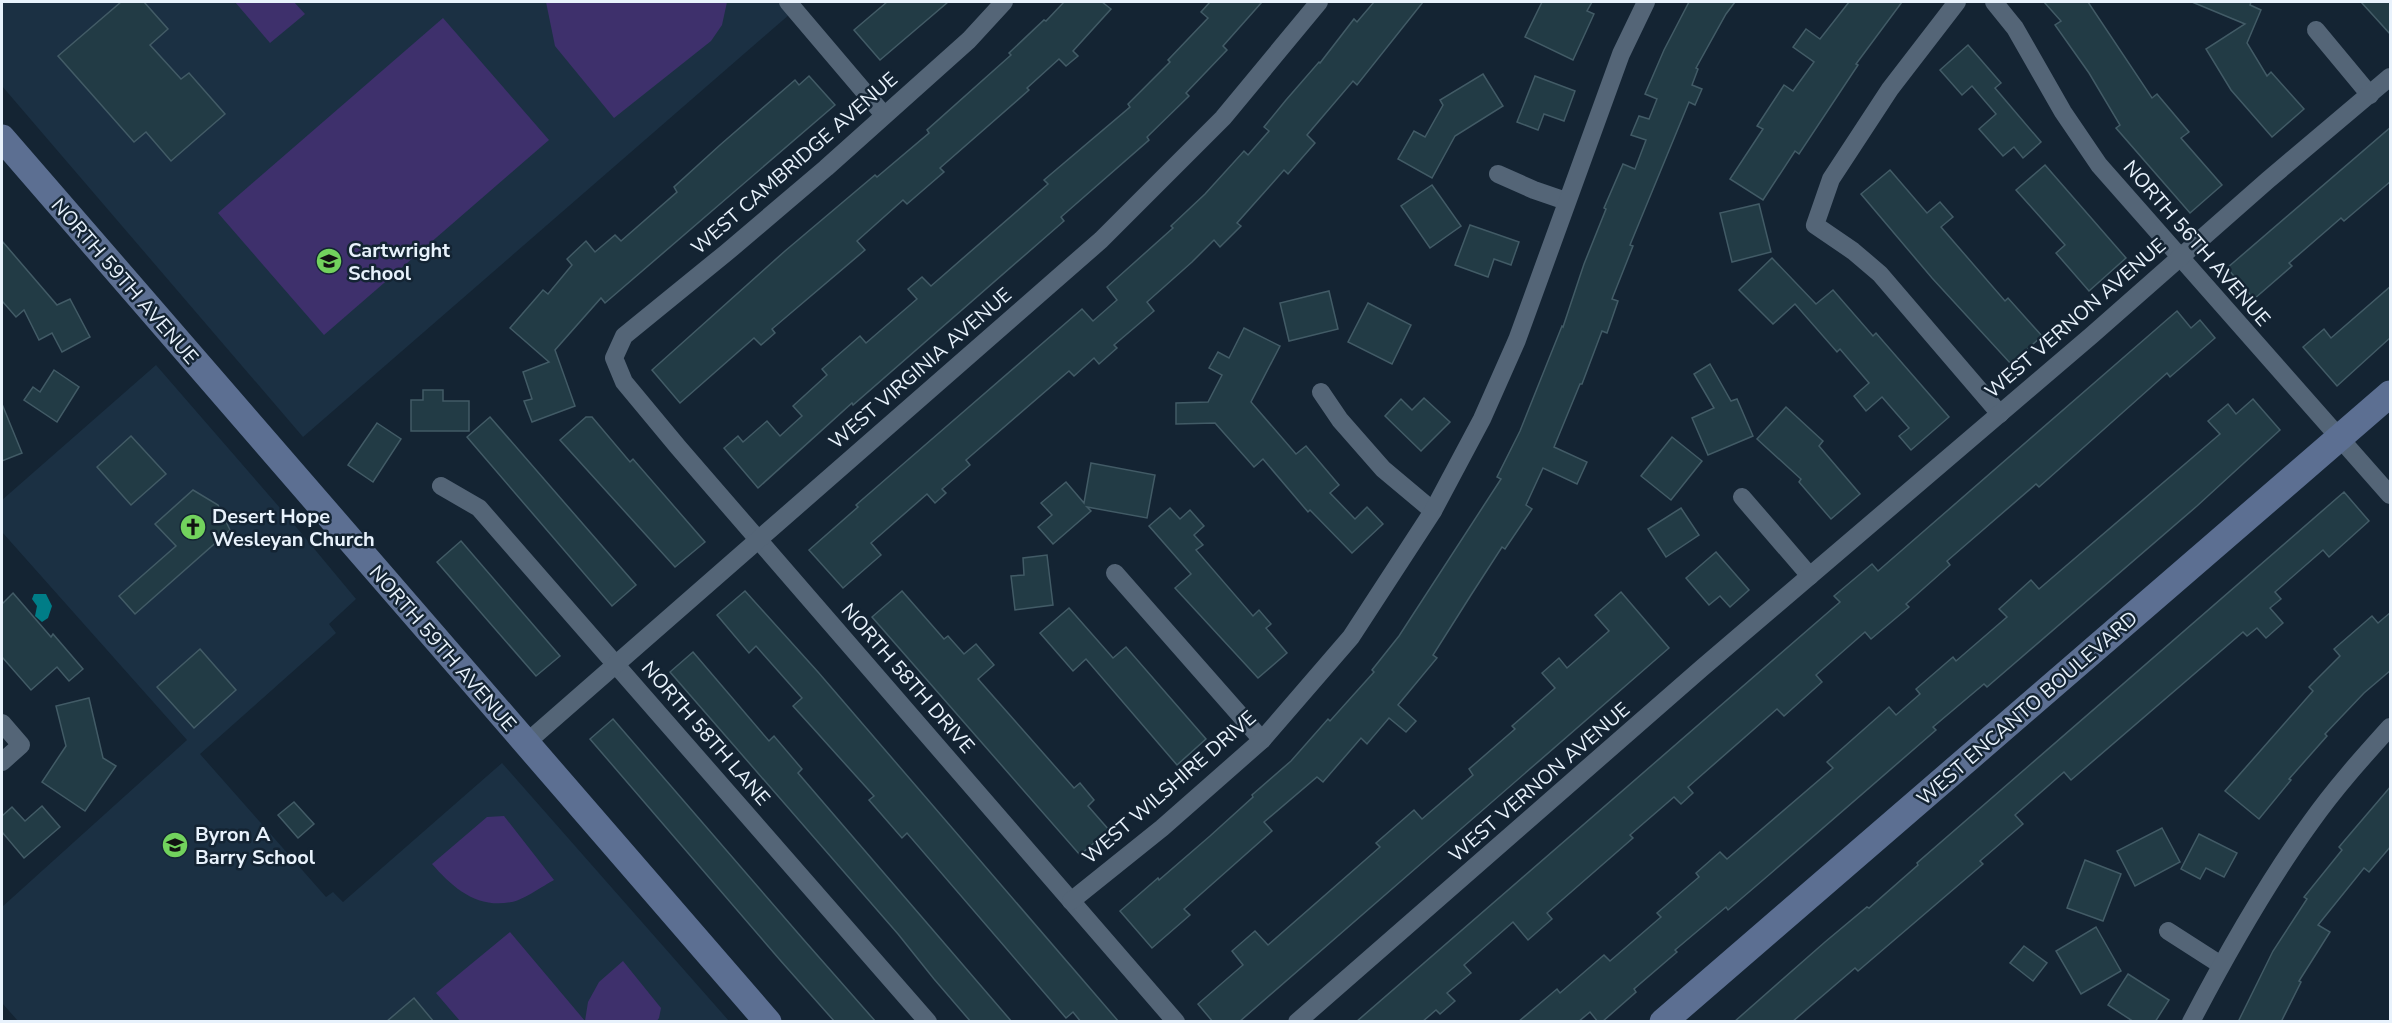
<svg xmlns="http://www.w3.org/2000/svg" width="2392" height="1023" viewBox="0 0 2392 1023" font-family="'Nunito Sans',sans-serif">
	<rect width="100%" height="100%" fill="#142433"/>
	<g fill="#1b3043">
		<polygon points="2,2 779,2 790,14 303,437 2,86"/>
		<polygon points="156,365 287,516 356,599 329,624 336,633 200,754 326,897 333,892 343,902 502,763 729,1021 18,1021 2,1003 2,907 187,740 2,532 2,500"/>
	</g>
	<g fill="#3e306c">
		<polygon points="235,2 294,2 305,14 270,43"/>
		<polygon points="546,2 727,2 722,25 711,41 614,118 555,46"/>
		<polygon points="443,18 549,140 324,335 218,213"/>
		<path d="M504,816l50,64c-11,6 -31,20 -42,22 -35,7 -59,-14 -80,-38l55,-47z"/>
		<polygon points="510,932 585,1021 588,1002 599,982 623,961 661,1008 659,1018 656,1022 460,1021 436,993"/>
	</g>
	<polygon fill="#007d87" points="34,594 46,594 52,606 48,618 42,622 35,616 37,606 32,599"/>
	<g fill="#223b45" stroke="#425b66" stroke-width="1.5">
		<polygon points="121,2 144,2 168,29 150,45 181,79 189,73 225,114 171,161 146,132 134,142 58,56"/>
		<polygon points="887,2 948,2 880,60 854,30"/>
		<polygon points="1064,2 1102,2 1111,9 1073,51 1078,56 1066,66 1059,59 1027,88 1029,90 940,168 944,172 907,204 903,200 857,241 865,250 772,329 775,333 761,345 754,338 680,403 652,370 785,251 875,175 877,177 929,133 927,130 1011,55 1009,53 1044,20 1046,21"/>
		<polygon points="1210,2 1262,2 1223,46 1227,50 1186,93 1189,96 1147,137 1149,140 1061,217 1064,221 853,405 852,403 758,488 724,448 738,436 743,442 767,421 780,436 802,416 793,406 827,375 822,369 860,336 866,343 917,299 908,289 922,277 931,286 1048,184 1044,180 1130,107 1128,104 1170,62 1168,60 1208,18 1201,12"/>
		<polygon points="1374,2 1423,2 1357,85 1353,81 1307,135 1315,143 1288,174 1284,170 1237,223 1241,226 1220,247 1214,240 1192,262 1147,302 1154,311 1114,345 1117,348 1099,364 1094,358 1074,376 1069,371 966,460 970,465 942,489 946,493 935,503 927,494 871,543 881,555 843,588 809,550 858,507 856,505 902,465 1082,309 1093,321 1117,300 1107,287 1173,228 1171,226 1205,194 1244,151 1248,155 1269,131 1264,127 1286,100 1319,62 1320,63 1354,19 1357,22"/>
		<polygon points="1542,2 1592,2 1587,11 1594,14 1573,60 1525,37"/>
		<polygon points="1689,2 1735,2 1726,14 1696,68 1698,69 1692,85 1702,89 1695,105 1689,102 1630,245 1633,246 1612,299 1618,301 1607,333 1602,331 1582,384 1580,384 1554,447 1587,462 1577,484 1543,468 1526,505 1532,509 1505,549 1502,547 1471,595 1433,655 1437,658 1398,705 1416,721 1406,732 1389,718 1367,744 1361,738 1323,782 1317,777 1264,822 1272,831 1184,909 1190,915 1152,948 1120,911 1158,878 1159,880 1210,836 1253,797 1252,795 1291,761 1328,719 1330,721 1374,672 1372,670 1399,636 1501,479 1497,477 1520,431 1562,326 1563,327 1584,264 1606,209 1604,208 1623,164 1635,169 1646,140 1631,135 1639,116 1649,119 1657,99 1645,94 1664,50"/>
		<polygon points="1849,2 1902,2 1856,64 1858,65 1799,154 1795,151 1763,200 1730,179 1763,129 1757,126 1784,85 1793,91 1814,62 1793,47 1806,29 1820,39"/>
		<polygon points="2044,2 2088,2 2152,98 2157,94 2189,132 2181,138 2222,185 2190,213 2116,128 2120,125 2089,73 2055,25 2061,21"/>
		<polygon points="2192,2 2251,2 2250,5 2261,10 2247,43 2267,76 2271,72 2304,109 2272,137 2231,90 2206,49 2245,24"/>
		<polygon points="2361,2 2391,2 2391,35"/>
		<polygon points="1968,45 2001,83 1995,88 2041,142 2023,158 2014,147 2003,156 1979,129 1996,114 1972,86 1962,95 1940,70"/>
		<polygon points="1483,74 1503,106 1455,136 1432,178 1398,159 1414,131 1425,137 1443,105 1440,100"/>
		<polygon points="809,76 835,105 605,303 601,298 555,350 575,406 532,422 524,401 532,399 523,372 549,362 510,328 543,290 548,294 572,265 567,259 586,241 595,252 615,235 621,241 677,192 674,187 720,145 795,80 799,85"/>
		<polygon points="1535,76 1575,91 1564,121 1544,114 1538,130 1517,122"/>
		<polygon points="2391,127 2391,181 2344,221 2341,218 2289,263 2292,266 2254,299 2227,268"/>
		<polygon points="2045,165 2126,258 2089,291 2056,253 2065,245 2016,190"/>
		<polygon points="1890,170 1927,213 1940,202 1953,217 1941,227 2005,301 2008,298 2042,336 2011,364 1932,278 1861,194"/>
		<polygon points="1432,185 1461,226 1430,248 1401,206"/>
		<polygon points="1759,204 1771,252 1732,262 1720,213"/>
		<polygon points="1470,225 1519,242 1511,265 1494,259 1488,277 1455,265"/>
		<polygon points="2,241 57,305 70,299 90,337 62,352 52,333 39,340 24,310 16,317 2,301"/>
		<polygon points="1772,258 1816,304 1833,290 1873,336 1876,333 1949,417 1911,450 1899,436 1909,428 1882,397 1866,411 1854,396 1869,383 1840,349 1837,352 1795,304 1773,324 1739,290"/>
		<polygon points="2391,286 2391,337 2337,386 2303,347 2324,329 2331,338"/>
		<polygon points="1329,291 1338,329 1289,341 1280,303"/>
		<polygon points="1368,303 1411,325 1392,364 1348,342"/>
		<polygon points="2177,311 2191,328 2200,320 2215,338 2170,377 2167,373 2039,487 2036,484 1947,561 1950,565 1906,604 1909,607 1871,639 1865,632 1816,675 1822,682 1784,716 1777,709 1688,787 1693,793 1681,804 1674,797 1630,835 1633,838 1547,913 1552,919 1528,940 1513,922 1464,965 1471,973 1447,993 1455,1001 1440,1014 1436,1010 1422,1022 1356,1022 1840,602 1834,596 1872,564 1878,571"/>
		<polygon points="1244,328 1280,346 1251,402 1296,454 1306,446 1339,485 1330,493 1355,519 1367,507 1383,524 1352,553 1310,510 1308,512 1263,459 1254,467 1215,423 1176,424 1176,403 1208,402 1222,375 1209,368 1218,352 1229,358"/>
		<polygon points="1710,364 1731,401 1737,399 1753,436 1708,455 1692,418 1714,408 1694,374"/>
		<polygon points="54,370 79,387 57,422 24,400 33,387 40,392"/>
		<polygon points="423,390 443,390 443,401 469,401 469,431 411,431 411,400 423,400"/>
		<polygon points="1424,398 1450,422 1421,451 1385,416 1401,399 1412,410"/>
		<polygon points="2253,399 2280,430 2197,506 1987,687 1984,684 1933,727 1936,730 1770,874 1728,910 1726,907 1675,950 1677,952 1634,989 1636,992 1602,1022 1598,1022 1590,1012 1578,1022 1518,1022 1557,989 1560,993 1604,955 1610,961 1661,917 1657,913 1699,877 1696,873 1720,852 1727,859 1833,768 1827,762 1889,707 1896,715 1920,694 1916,689 1953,657 1956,661 2007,617 1999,609 2031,580 2039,589 2220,434 2208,421 2228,404 2236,414"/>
		<polygon points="2,404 22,453 2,461"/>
		<polygon points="1786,407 1823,441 1819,446 1860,494 1831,519 1799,482 1801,479 1757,439"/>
		<polygon points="490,417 636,585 612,606 467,437"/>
		<polygon points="586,417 592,417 630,462 633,459 705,542 675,567 560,440"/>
		<polygon points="377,423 401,439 373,482 348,465"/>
		<polygon points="131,436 166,474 131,505 97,467"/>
		<polygon points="1672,437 1702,461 1671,500 1641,476"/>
		<polygon points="1091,463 1155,475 1147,518 1087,507 1091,511 1053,544 1038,527 1052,515 1041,503 1066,482 1084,503"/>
		<polygon points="193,490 218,505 230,530 135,614 119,596 176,546 155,524"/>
		<polygon points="2344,492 2369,521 2329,557 2323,550 2275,592 2281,599 2270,608 2283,623 2266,638 2257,628 2247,636 2243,632 2071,780 2064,772 2015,815 2023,824 1980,861 1983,864 1858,971 1855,968 1792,1022 1734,1022 1825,942 1867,907 1869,908 1918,865 1917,863"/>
		<polygon points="1170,508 1180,519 1190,510 1204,526 1194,535 1203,545 1196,550 1253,616 1259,610 1271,624 1266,628 1287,653 1258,678 1175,588 1191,574 1149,526"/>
		<polygon points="1681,508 1699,535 1666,557 1648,529"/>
		<polygon points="461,541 560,656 536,676 437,562"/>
		<polygon points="1716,552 1749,590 1730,607 1720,596 1709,605 1686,578"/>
		<polygon points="1047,555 1053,605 1015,610 1011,576 1024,575 1023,558"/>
		<polygon points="745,591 818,672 1119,1022 1081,1022 1073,1012 1066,1018 907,833 902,838 869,800 874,796 793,706 802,698 756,646 749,653 717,615"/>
		<polygon points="902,591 944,639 948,636 964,654 976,644 994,665 978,679 1074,788 1080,783 1094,800 1088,806 1109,830 1080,855 872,617"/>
		<polygon points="1621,592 1669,648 1239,1022 1213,1022 1198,1004 1243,965 1232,951 1255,931 1268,945 1380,847 1376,843 1414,810 1422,819 1473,775 1469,769 1515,729 1512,726 1555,688 1542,673 1559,658 1567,668 1609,631 1595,615"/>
		<polygon points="13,593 51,637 53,634 83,669 69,681 57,667 31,690 2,657 2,604"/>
		<polygon points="1069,608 1113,658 1126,647 1206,739 1177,765 1086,659 1073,671 1040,633"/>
		<polygon points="2391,612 2391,670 2364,693 2325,734 2327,736 2289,779 2291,780 2259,819 2225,791 2313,691 2309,687 2340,656 2334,649 2372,616 2378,623"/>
		<polygon points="200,649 236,690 194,728 157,687"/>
		<polygon points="693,652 769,741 774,736 802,769 798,773 1012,1022 971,1022 934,979 898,934 670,672"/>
		<polygon points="89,698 103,758 116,766 85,811 42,782 66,746 56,706"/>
		<polygon points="613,719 803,939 876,1022 835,1022 780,960 590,739"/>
		<polygon points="2391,786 2391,846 2369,872 2364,868 2318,925 2330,932 2299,981 2301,982 2281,1022 2238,1022 2273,951 2307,899 2304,897 2342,850 2339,847"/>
		<polygon points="294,802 314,824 298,838 278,815"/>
		<polygon points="42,806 60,827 24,858 2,832 2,816 12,807 25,821"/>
		<polygon points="2162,828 2180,862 2135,886 2117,851"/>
		<polygon points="2199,834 2237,853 2224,877 2206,868 2200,879 2181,869"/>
		<polygon points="2085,860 2121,874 2103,921 2067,908"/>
		<polygon points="2096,927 2121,971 2081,994 2056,951"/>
		<polygon points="2024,946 2047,963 2033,981 2010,963"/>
		<polygon points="2128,974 2169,1000 2155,1022 2134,1022 2108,1005"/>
		<polygon points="414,998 434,1022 386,1022"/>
	</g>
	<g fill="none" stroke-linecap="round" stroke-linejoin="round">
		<g stroke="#546577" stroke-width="18">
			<polyline points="788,2 884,115"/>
			<polyline points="1004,2 969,40 826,168 726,253 624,336 614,358 624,382 678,447 1176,1022"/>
			<polyline points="1957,2 1890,89 1831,179 1815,225 1853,251 1880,274 2000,414"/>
			<polyline points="1994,2 2015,28 2063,112 2099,165 2390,495"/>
			<polyline points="2316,30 2370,95"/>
			<polyline points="1498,174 1534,190 1566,201"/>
			<polyline points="1321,392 1340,420 1383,469 1433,511"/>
			<polyline points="441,486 479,508 928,1022"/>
			<polyline points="1742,497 1810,576"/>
			<polyline points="1115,573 1262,740"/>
			<polyline points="2,723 21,745 2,762"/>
			<polyline points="526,743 1101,240 1223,118 1319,2"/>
			<polyline points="1071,901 1162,828 1262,740 1351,637 1433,511 1482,419 1517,340 1621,54 1646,2"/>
			<polyline points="2168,931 2221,965"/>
			<polyline points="1297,1022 1702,668 2092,335 2268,180 2390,77"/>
			<path d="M2191,1022c36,-69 75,-138 120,-200 24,-34 52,-65 79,-95"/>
		</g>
		<g stroke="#5c6f92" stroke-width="27">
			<polyline points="2,138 768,1022"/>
			<polyline points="1663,1022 2390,394"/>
		</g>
	</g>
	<defs>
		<symbol id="school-disc" viewBox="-11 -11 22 22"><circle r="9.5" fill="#72d25d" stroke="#142433"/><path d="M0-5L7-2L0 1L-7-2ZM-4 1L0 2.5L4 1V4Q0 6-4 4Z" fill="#111"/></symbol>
		<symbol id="church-disc" viewBox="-11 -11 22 22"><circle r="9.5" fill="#72d25d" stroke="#142433"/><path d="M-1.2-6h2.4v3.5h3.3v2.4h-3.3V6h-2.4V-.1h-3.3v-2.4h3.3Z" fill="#111"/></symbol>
	</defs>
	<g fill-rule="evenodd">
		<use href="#school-disc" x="314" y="246" width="30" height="30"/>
		<use href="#church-disc" x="178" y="512" width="30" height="30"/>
		<use href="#school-disc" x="160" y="830" width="30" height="30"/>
	</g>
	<g text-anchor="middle" stroke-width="5" stroke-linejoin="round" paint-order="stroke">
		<g font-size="20" fill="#e8f2fc" stroke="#142433">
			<text transform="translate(794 163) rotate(-41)" y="7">WEST CAMBRIDGE AVENUE</text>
			<text transform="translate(2197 243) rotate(49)" y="7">NORTH 56TH AVENUE</text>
			<text transform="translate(125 281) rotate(49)" y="7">NORTH 59TH AVENUE</text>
			<text transform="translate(2075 318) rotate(-41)" y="7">WEST VERNON AVENUE</text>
			<text transform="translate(920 368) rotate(-41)" y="7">WEST VIRGINIA AVENUE</text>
			<text transform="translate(443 648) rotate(49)" y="7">NORTH 59TH AVENUE</text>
			<text transform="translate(908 678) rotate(49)" y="7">NORTH 58TH DRIVE</text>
			<text transform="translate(2027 708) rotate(-41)" y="7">WEST ENCANTO BOULEVARD</text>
			<text transform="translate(706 733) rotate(49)" y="7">NORTH 58TH LANE</text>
			<text transform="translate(1539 782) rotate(-41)" y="7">WEST VERNON AVENUE</text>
			<text transform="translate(1169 787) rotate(-41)" y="7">WEST WILSHIRE DRIVE</text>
		</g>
		<g font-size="20" font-weight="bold" fill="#e8f2fc" stroke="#142433" text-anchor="start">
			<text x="348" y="257">Cartwright<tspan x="348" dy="23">School</tspan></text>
			<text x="212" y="523">Desert Hope<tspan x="212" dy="23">Wesleyan Church</tspan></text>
			<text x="195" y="841">Byron A<tspan x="195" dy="23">Barry School</tspan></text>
		</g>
	</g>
	<rect width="2392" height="1023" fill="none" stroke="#e8f2fc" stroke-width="6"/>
</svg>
